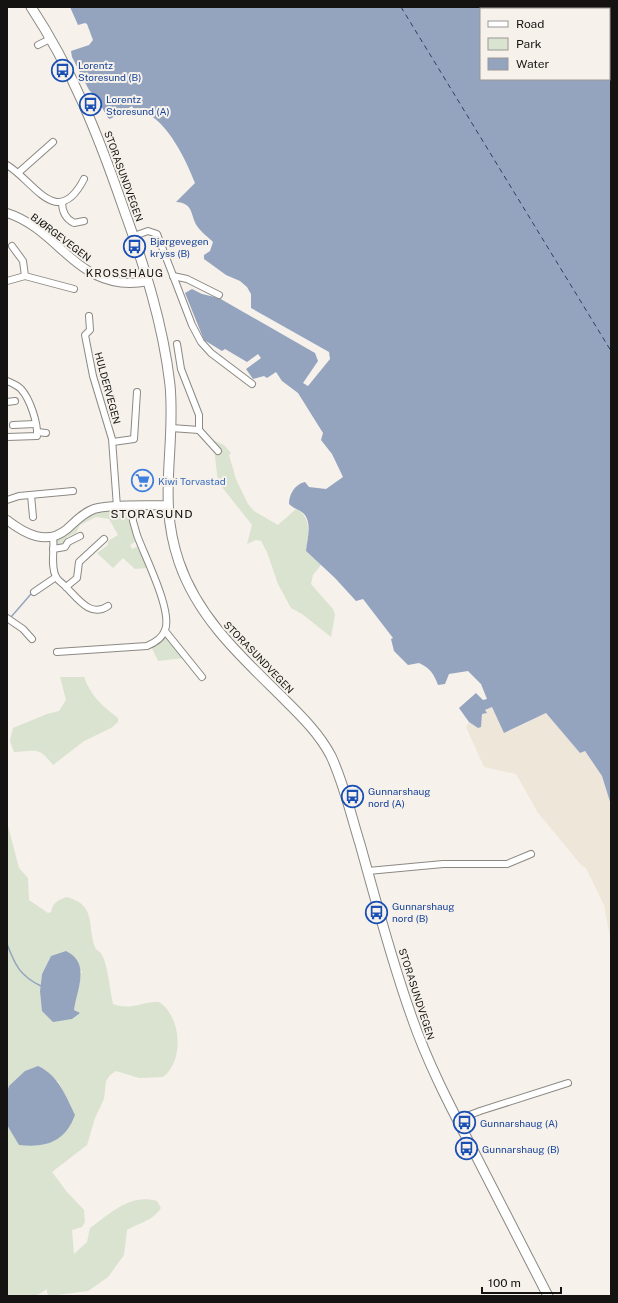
<svg xmlns="http://www.w3.org/2000/svg" width="618" height="1303" viewBox="0 0 618 1303" font-family="'Public Sans',sans-serif">
	<rect width="100%" height="100%" fill="#f6f1eb"/>
	<polygon fill="#eee6d9" points="492,707 505,733 546,713 580,753 584,750 602,776 611,805 611,942 604,905 586,868 582,866 538,813 516,774 484,767 466,727 469,722 478,728 480,725 482,714 486,713 485,710"/>
	<g fill="#dae3cf" fill-rule="evenodd">
		<path d="M213,440l11,5 7,8 -2,2 7,24 12,25 6,7 24,14 18,-16c17,9 12,26 10,42l15,14 -8,10 -2,9 22,25 2,6 -4,22 -29,-23 -11,-6 -13,-24 -11,-32 -6,-11 -5,-1 -9,4 5,-19 -34,-43z"/>
		<polygon points="124,510 130,512 135,542 130,545 132,549 139,546 148,568 135,569 123,558 113,568 97,553 108,545 108,541 118,535 109,519 96,517 80,525 76,533 67,537 62,546 57,544 57,539 93,512"/>
		<polygon points="164,636 167,636 185,658 158,661 151,646"/>
		<path d="M60,677h24c7,19 18,29 34,41v4l-7,6 -27,13 -31,24c-14,-19 -18,-14 -39,-13l-4,-11 3,-13 34,-14 12,-3 7,-11z"/>
		<path d="M7,822l12,46 9,10 1,22 19,13 3,-1c2,-10 7,-12 16,-15 30,8 20,30 28,50 1,3 4,4 6,6 7,12 9,38 12,51 19,7 29,-3 46,-2 22,14 26,58 4,75l-24,1 -23,-7 -6,4 -4,6 -2,18 -9,19 -8,27 -35,27 15,20 17,18 1,12 -3,5 -10,3 2,24 13,-12 3,-14c21,-15 40,-35 67,-27l4,7c-7,12 -22,15 -34,22l-3,25 -16,22 -20,14 -39,5 -2,-3v-4l-11,7h-29v-171l1,3 63,-22 -13,-25 -49,5 -2,6zM51,956l31,15 -8,39 5,3 -39,-22 2,-17z"/>
	</g>
	<g fill="#94a4bf">
		<path d="M70,7h527v2h-116v70h128v-36l2,-1v763l-9,-29 -17,-25 -5,2 -34,-40 -42,20 -12,-26 -7,3 2,3 -5,1 -1,13 -3,1 -9,-6 -10,-14 17,-15 7,7 4,-1 -6,-15 -13,-13 -19,3 -4,10 -7,1c-4,-11 -8,-17 -19,-22l-11,2 -14,-14 -3,-12 2,-1 -30,-39 -7,2 -21,-23 -29,-27c1,-11 6,-26 -1,-36 -4,-5 -11,-6 -16,-11 0,-10 6,-20 16,-22l4,5 17,2 17,-12 -11,-23 -11,-14 2,-7 -25,-40 -16,-12 -6,-9 -9,6 -3,-2 -11,3 -7,-10 15,-11 -3,-4 -11,8 -22,-13 -3,2 -18,-11 -19,-47 7,-4 10,5 17,4 96,55 3,8 -15,22 5,3 22,-27 -1,-7 -78,-44v-14l-4,-7 -7,-6 -14,-6 -22,-16v-4l6,-4 3,-9c-5,-5 -12,-10 -16,-16 -7,-11 -3,-23 -21,-24l19,-19c-9,-23 -27,-61 -51,-71 -3,-1 -6,0 -9,0l-3,-6 -22,13 -2,-1 -12,-21 -7,-7 -17,-33 -1,-6 18,-6 4,-5 -6,-16 -2,-1 -7,2z"/>
		<path d="M66,951c25,12 11,38 8,59l6,3 -8,6 -19,3 -11,-11 -2,-20 2,-17 9,-18z"/>
		<path d="M38,1066c20,9 28,30 37,49 -10,27 -29,33 -56,30l-12,-20v-33l2,-6 16,-15z"/>
	</g>
	<g fill="none" stroke-linecap="round" stroke-linejoin="round">
		<g stroke="#94a4bf" stroke-width="1.5">
			<polyline points="11,617 31,594"/>
			<path d="M7,944c8,21 13,32 34,42"/>
		</g>
		<polyline stroke="#294067" stroke-width="1" stroke-dasharray="5 4" stroke-linecap="butt" points="401,7 611,351"/>
		<defs>
			<g id="minor">
				<polyline points="38,45 50,39"/>
				<path d="M7,165c27,16 50,66 77,14"/>
				<polyline points="18,173 53,142"/>
				<path d="M62,202c0,10 4,17 12,21l10,-2"/>
				<polyline points="134,236 148,231 157,234 192,325 201,342 211,353 252,384"/>
				<polyline points="12,246 23,261 25,276"/>
				<polyline points="173,276 187,279 219,295"/>
				<polyline points="7,281 25,276 74,289"/>
				<polyline points="89,316 90,330 85,335 93,376 112,439 117,507"/>
				<polyline points="177,344 181,369 199,415 199,430"/>
				<path d="M7,381c5,2 10,4 14,8 9,10 17,34 16,47l-30,1"/>
				<polyline points="7,402 15,401"/>
				<polyline points="13,425 35,424"/>
				<polyline points="171,428 199,430 218,451"/>
				<polyline points="37,432 46,433"/>
				<polyline points="113,442 134,439 137,392"/>
				<polyline points="31,495 33,517"/>
				<polyline points="7,500 19,496 73,491"/>
				<path d="M53,537c2,12 -3,28 3,40 3,5 8,7 11,11 11,11 24,30 41,18"/>
				<polyline points="53,549 65,547 68,542 80,536"/>
				<polyline points="66,587 77,578 79,562 104,539"/>
				<polyline points="34,592 56,577"/>
				<polyline points="7,618 23,629 32,639"/>
				<polyline points="165,631 202,677"/>
				<path d="M57,652l90,-6c7,-3 15,-7 18,-16 8,-19 -21,-75 -28,-95l-4,-14 -1,-14"/>
				<polyline points="368,871 443,864 507,864 531,854"/>
				<polyline points="457,1120 480,1111 568,1083"/>
			</g>
			<g id="tertiary">
				<path d="M7,213c54,17 72,82 141,68"/>
				<path d="M7,520c18,14 40,26 60,9 9,-8 16,-16 27,-20 17,-5 54,-3 73,-4"/>
			</g>
			<path id="secondary" d="M31,7c41,62 68,130 92,200 21,58 40,116 47,178 6,63 -13,113 9,177 18,53 58,91 97,129 20,20 42,40 55,65 13,28 20,59 29,88 16,57 31,115 51,171 16,47 39,91 62,135 25,49 50,97 75,146"/>
		</defs>
		<use href="#minor" stroke="#8c8983" stroke-width="8"/>
		<use href="#tertiary" stroke="#8c8983" stroke-width="10"/>
		<use href="#secondary" stroke="#8c8983" stroke-width="11"/>
		<use href="#minor" stroke="#fff" stroke-width="6"/>
		<use href="#tertiary" stroke="#fff" stroke-width="8"/>
		<use href="#secondary" stroke="#fff" stroke-width="9"/>
	</g>
	<defs>
		<symbol id="bus-ring" viewBox="-11 -11 22 22"><circle r="9.5" fill="#f6f1eb" stroke="#1a4fb4" stroke-width="1.5"/><path d="M-5-6H5V4H4V6H2V4H-2V6H-4V4H-5ZM-3.5-4V0h7V-4ZM-3.5 1.2v1.5H-2V1.2ZM2 1.2v1.5H3.5V1.2Z" fill="#1a4fb4"/></symbol>
		<symbol id="supermarket-ring" viewBox="-11 -11 22 22"><circle r="9.5" fill="#f6f1eb" stroke="#3f7fe0" stroke-width="1.5"/><path d="M-6-5.5h2.5l.6 2H6L4.5 2H-2.5L-4.4-4H-6ZM-1.5 3.2a1.3 1.3 0 1 0 .1 0ZM3 3.2a1.3 1.3 0 1 0 .1 0Z" fill="#3f7fe0"/></symbol>
	</defs>
	<g fill-rule="evenodd">
		<use href="#bus-ring" x="50" y="58" width="25" height="25"/>
		<use href="#bus-ring" x="78" y="92" width="25" height="25"/>
		<use href="#bus-ring" x="122" y="234" width="25" height="25"/>
		<use href="#supermarket-ring" x="130" y="468" width="25" height="25"/>
		<use href="#bus-ring" x="340" y="784" width="25" height="25"/>
		<use href="#bus-ring" x="364" y="900" width="25" height="25"/>
		<use href="#bus-ring" x="452" y="1110" width="25" height="25"/>
		<use href="#bus-ring" x="454" y="1136" width="25" height="25"/>
	</g>
	<g text-anchor="middle" stroke-width="4" stroke-linejoin="round" paint-order="stroke">
		<g font-size="10" fill="#164399" stroke="#f6f1eb" text-anchor="start">
			<text x="78" y="69">Lorentz<tspan x="78" dy="12">Storesund (B)</tspan></text>
			<text x="106" y="103">Lorentz<tspan x="106" dy="12">Storesund (A)</tspan></text>
			<text x="150" y="245">Bjørgevegen<tspan x="150" dy="12">kryss (B)</tspan></text>
			<text x="368" y="795">Gunnarshaug<tspan x="368" dy="12">nord (A)</tspan></text>
			<text x="392" y="910">Gunnarshaug<tspan x="392" dy="12">nord (B)</tspan></text>
			<text x="480" y="1127">Gunnarshaug (A)</text>
			<text x="482" y="1153">Gunnarshaug (B)</text>
		</g>
		<g font-size="10" fill="#141311" stroke="#f6f1eb">
			<text transform="translate(124 176) rotate(70)" y="4">STORASUNDVEGEN</text>
			<text transform="translate(61 237) rotate(37)" y="4">BJØRGEVEGEN</text>
			<text transform="translate(108 388) rotate(75)" y="4">HULDERVEGEN</text>
			<text transform="translate(259 657) rotate(46)" y="4">STORASUNDVEGEN</text>
			<text transform="translate(417 994) rotate(72)" y="4">STORASUNDVEGEN</text>
		</g>
		<g font-size="10" fill="#366cbe" stroke="#f6f1eb" text-anchor="start">
			<text x="158" y="485">Kiwi Torvastad</text>
		</g>
		<g font-size="11" letter-spacing="1" fill="#141311" stroke="#f6f1eb">
			<text x="125" y="277">KROSSHAUG</text>
		</g>
		<g font-size="12" letter-spacing="1" fill="#141311" stroke="#f6f1eb">
			<text x="152" y="518">STORASUND</text>
		</g>
	</g>
	<rect width="618" height="1303" fill="none" stroke="#141311" stroke-width="16"/>
	<rect x="480" y="8" width="130" height="72" fill="#f6f1eb" stroke="#9c9894"/>
	<rect x="488" y="21" width="20" height="6" fill="#ffffff" stroke="#9c9894"/>
	<text x="516" y="28" font-size="12" fill="#141311">Road</text>
	<rect x="488" y="38" width="20" height="12" fill="#dae3cf" stroke="#9c9894"/>
	<text x="516" y="48" font-size="12" fill="#141311">Park</text>
	<rect x="488" y="58" width="20" height="12" fill="#94a4bf" stroke="#9c9894"/>
	<text x="516" y="68" font-size="12" fill="#141311">Water</text>
	<path d="M482 1287v6h79v-6" fill="none" stroke="#141311" stroke-width="2"/>
	<text x="488" y="1287" font-size="12" fill="#141311" stroke="#f6f1eb" stroke-width="3" paint-order="stroke">100 m</text>
</svg>
